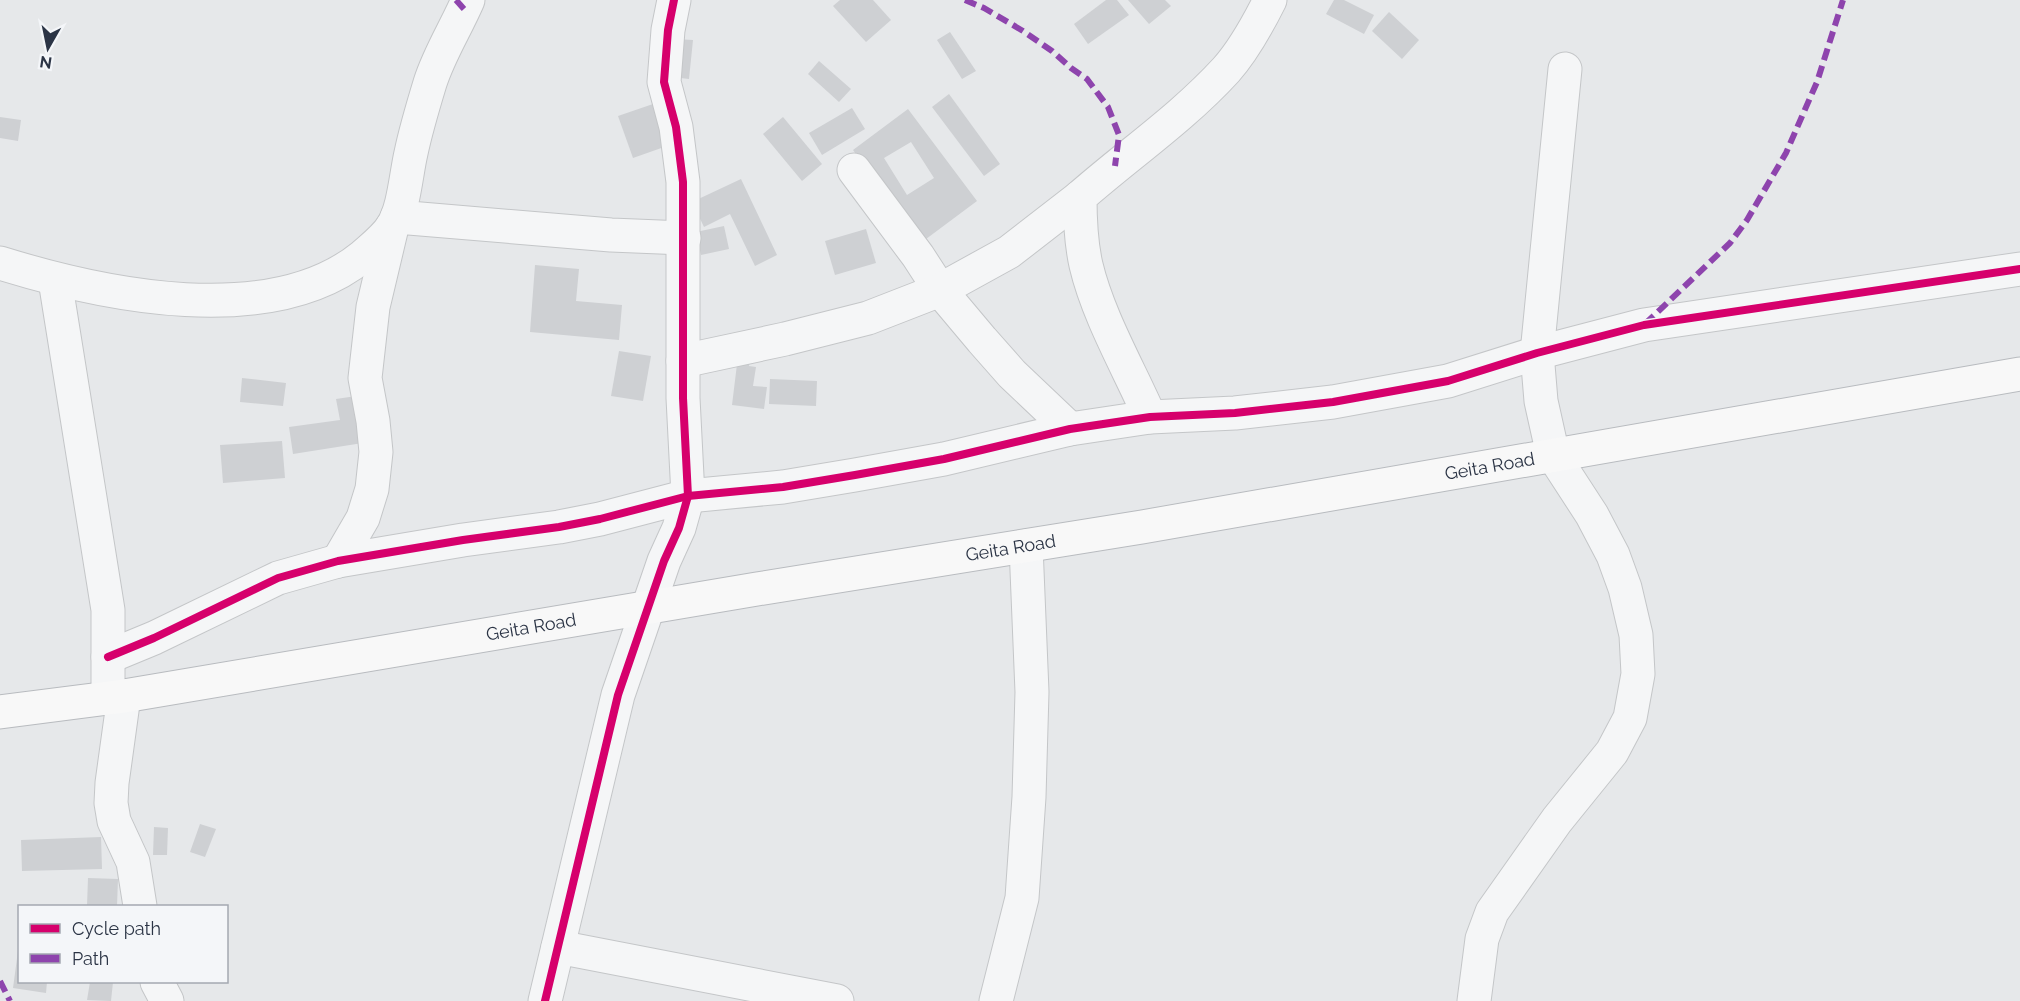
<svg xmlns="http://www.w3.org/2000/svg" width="2020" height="1001" viewBox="0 0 2020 1001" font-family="Raleway,sans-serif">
	<rect width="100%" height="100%" fill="#e6e8ea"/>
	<g fill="#ced0d3" fill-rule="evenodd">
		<polygon points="840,0 873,0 891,20 866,42 833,6"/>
		<polygon points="1106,0 1117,0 1129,15 1088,44 1074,24"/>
		<polygon points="1128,0 1165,0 1171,6 1149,24"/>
		<polygon points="1334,0 1344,0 1374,15 1364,34 1326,14"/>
		<polygon points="1389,12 1419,40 1402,59 1372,31"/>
		<polygon points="950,32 976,71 962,79 937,40"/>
		<polygon points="675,39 693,40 689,79 672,77"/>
		<polygon points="819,61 851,89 839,102 808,74"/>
		<polygon points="949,94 1000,164 984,176 932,107"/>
		<polygon points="653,104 667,146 633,158 618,116"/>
		<polygon points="852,108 865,129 822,155 809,133"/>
		<path d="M908,109l69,92 -55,41 -69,-92zM911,142l23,36 -27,17 -23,-37z"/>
		<polygon points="0,117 21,120 18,141 0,138"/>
		<polygon points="783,117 822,164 802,181 763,134"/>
		<polygon points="741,179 777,255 755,266 730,214 704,227 692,202"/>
		<polygon points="724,226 729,249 701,255 696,232"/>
		<polygon points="866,229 876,263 835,275 825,241"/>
		<polygon points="535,265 579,269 576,301 622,305 619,340 530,332"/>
		<polygon points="619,351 651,356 643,401 611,396"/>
		<polygon points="738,356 750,358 749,366 756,367 753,386 767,387 764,409 732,405"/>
		<polygon points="242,378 286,383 283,406 240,402"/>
		<polygon points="770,379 817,381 816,406 769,404"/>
		<polygon points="363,395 369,442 293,454 289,427 340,420 336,399"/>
		<polygon points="282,441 285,478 223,483 220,445"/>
		<polygon points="200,824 216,829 205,857 190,852"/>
		<polygon points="154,827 168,828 167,855 153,855"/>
		<polygon points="101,837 102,869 22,871 21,840"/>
		<polygon points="88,878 118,879 117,906 87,906"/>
		<polygon points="18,951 20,982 47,982 46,993 13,988"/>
		<polygon points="90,982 113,982 111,1001 87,1000"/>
	</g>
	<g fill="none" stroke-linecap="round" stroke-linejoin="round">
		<defs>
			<g id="minor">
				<polyline points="854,170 918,256 940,290 982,340 1012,374 1070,429"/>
				<polyline points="397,217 611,235 684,238"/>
				<path d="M0,263c103,32 271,68 363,-7 10,-9 22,-18 29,-29 12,-18 14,-53 19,-74 5,-24 12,-47 19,-70 9,-29 26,-55 38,-83"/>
				<polyline points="55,280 108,610 108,698"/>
				<polyline points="683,361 785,339 868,318 940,290 1009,252 1080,197"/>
				<path d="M1150,417c-21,-48 -52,-101 -64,-152 -5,-22 -6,-46 -6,-68 49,-43 102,-79 146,-127 18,-20 32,-46 44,-70"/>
				<polyline points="338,561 363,518 372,489 376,452 373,421 365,378 373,307 392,227"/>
				<polyline points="108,657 154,638 278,578 338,561 463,540 559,527 600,519 688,496 783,487 855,475 944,459 1070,429 1150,417 1235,413 1333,402 1448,381 1537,353 1644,325 2020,269"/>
				<polyline points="124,696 112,783 111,803 114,821 133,862 140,906"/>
				<polyline points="558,947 837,1001"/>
				<polyline points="157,982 167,1001"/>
				<polyline points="545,1001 618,695 664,561 679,528 688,496 683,398 683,182 676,127 664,82 668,30 674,0"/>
				<polyline points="996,1001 1022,898 1029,797 1032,692 1026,546"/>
				<polyline points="1474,1001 1482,939 1492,912 1557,820 1612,752 1630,718 1638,674 1636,635 1625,588 1613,555 1592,515 1553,455 1541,401 1537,353 1565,69"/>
			</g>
			<g id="highway">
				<path id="s1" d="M0,712l124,-16 633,-107 385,-62 878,-153"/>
			</g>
		</defs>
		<use href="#minor" stroke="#c4c6c8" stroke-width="35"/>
		<use href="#highway" stroke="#b8bbbf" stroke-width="35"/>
		<use href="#minor" stroke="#f5f6f7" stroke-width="33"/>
		<use href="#highway" stroke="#f8f8f8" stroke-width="33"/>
		<g stroke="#8e44ad" stroke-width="6" stroke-dasharray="12 6" stroke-linecap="butt">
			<polyline points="456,0 464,9"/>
			<polyline points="965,0 984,8 1023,31 1052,51 1071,68 1087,79 1108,107 1119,135 1115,166"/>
			<polyline points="1645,324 1730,243 1747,220 1786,153 1817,82 1843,0"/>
			<polyline points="0,981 10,1001"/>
		</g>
		<defs>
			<g id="cycleway">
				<polyline points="108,657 154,638 278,578 338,561 463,540 559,527 600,519 688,496 783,487 855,475 944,459 1070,429 1150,417 1235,413 1333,402 1448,381 1537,353 1644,325 2020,269"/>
				<polyline points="545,1001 618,695 664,561 679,528 688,496 683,398 683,182 676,127 664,82 668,30 674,0"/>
			</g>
		</defs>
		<use href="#cycleway" stroke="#f4f6f9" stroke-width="11"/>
		<use href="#cycleway" stroke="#d6006c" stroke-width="8"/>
	</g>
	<g text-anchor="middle" stroke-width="4.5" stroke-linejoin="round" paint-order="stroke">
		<g font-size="18" fill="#2b3445" stroke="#f4f6f9">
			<text dy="6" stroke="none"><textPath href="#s1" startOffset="1510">Geita Road</textPath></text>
			<text dy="6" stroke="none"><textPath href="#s1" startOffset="1024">Geita Road</textPath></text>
			<text dy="6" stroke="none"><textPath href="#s1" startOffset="538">Geita Road</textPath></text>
		</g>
	</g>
	<rect x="18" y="905" width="210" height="78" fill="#f4f6f9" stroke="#a4a8b1" stroke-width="1.5"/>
	<rect x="30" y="924" width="30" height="9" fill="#d6006c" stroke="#a4a8b1" stroke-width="1.5"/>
	<text x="72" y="935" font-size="18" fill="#2b3445">Cycle path</text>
	<rect x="30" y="954" width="30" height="9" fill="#8e44ad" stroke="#a4a8b1" stroke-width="1.5"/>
	<text x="72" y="965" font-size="18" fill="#2b3445">Path</text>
	<g transform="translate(48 48) rotate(189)" stroke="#f4f6f9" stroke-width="4.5" paint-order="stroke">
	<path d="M0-4.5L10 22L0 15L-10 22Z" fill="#2b3445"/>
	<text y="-9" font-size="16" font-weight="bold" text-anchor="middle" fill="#2b3445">N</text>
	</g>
</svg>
